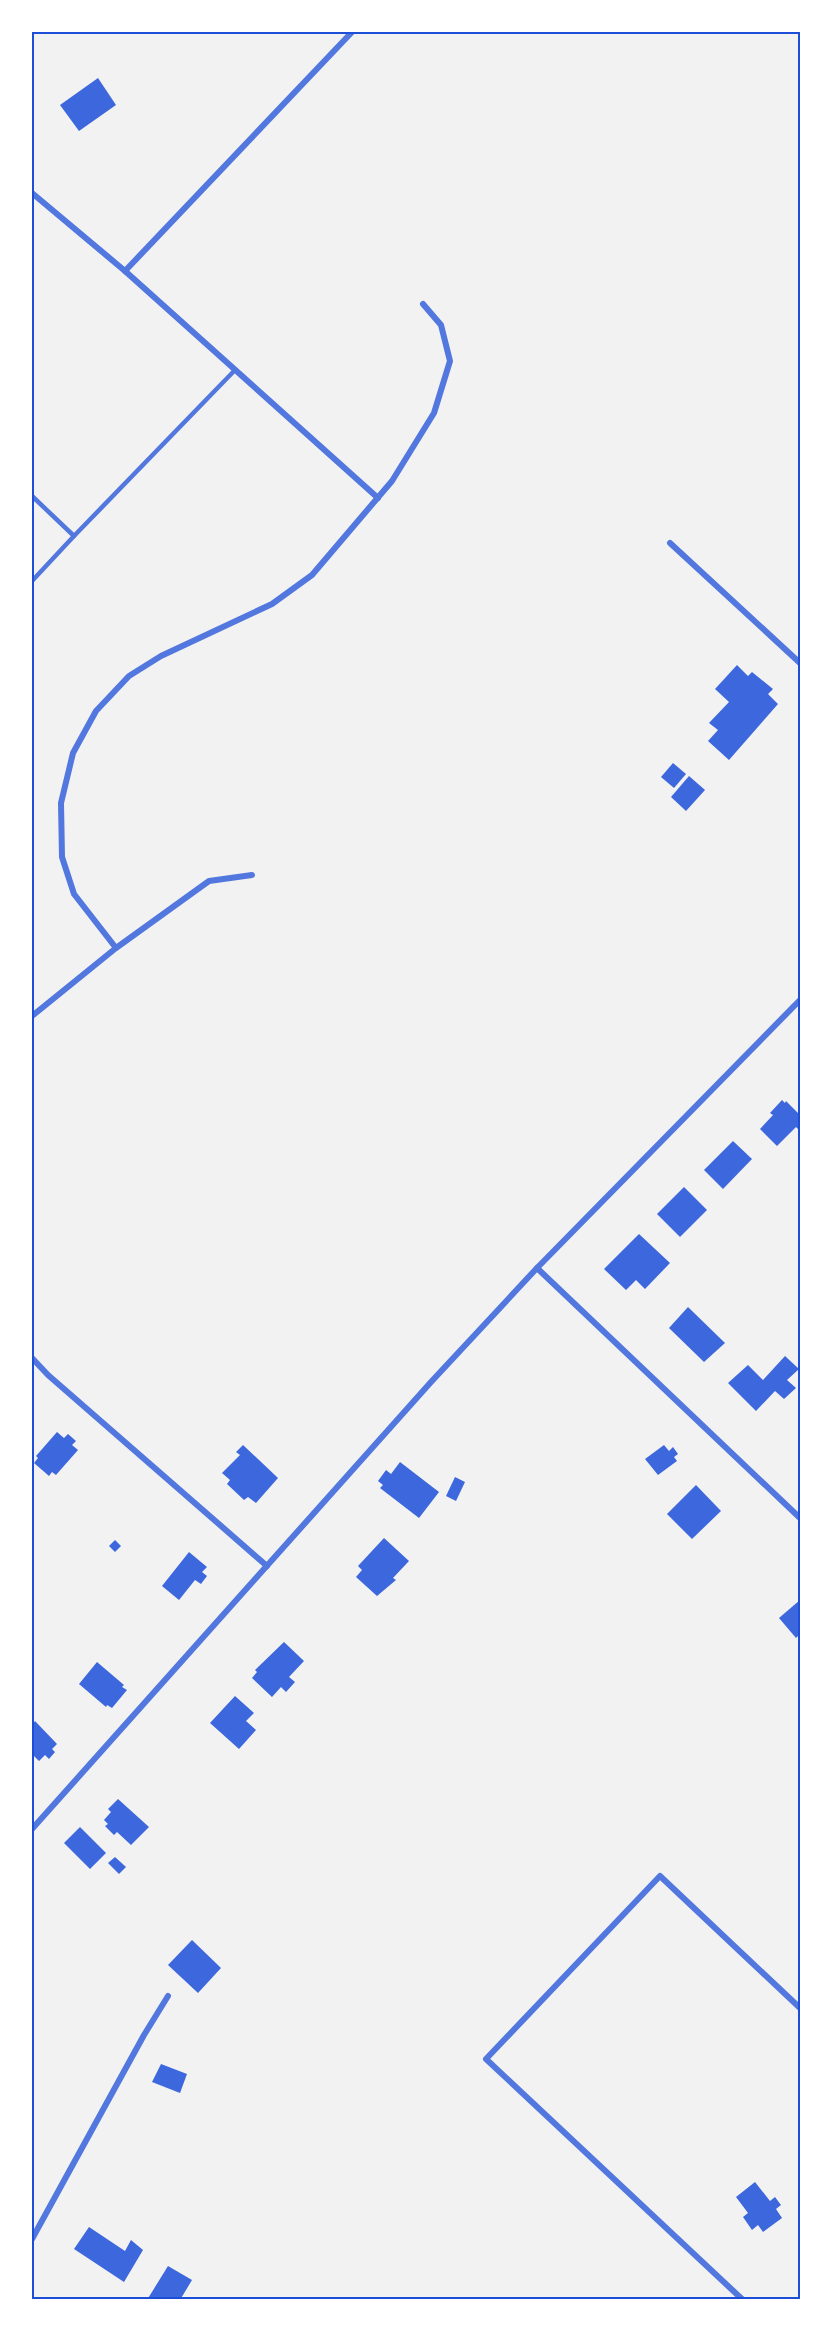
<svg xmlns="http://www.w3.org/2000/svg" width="832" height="2331" viewBox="0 0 832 2331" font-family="'Roboto Serif',serif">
	<rect width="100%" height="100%" fill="#f2f2f2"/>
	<g fill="#3d67dc">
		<polygon points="98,78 116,105 79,131 60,105"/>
		<polygon points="737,665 748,676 752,672 773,689 768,694 778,704 729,760 708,741 718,730 709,723 729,702 715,689"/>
		<polygon points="673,763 686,774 674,788 661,777"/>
		<polygon points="689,776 705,790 686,811 671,797"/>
		<polygon points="782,1100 785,1103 786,1101 800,1115 800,1131 796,1127 777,1146 760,1129 773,1115 770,1113"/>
		<polygon points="733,1141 752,1159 723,1189 704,1170"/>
		<polygon points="684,1187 707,1210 680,1237 657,1214"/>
		<polygon points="639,1234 670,1263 645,1289 636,1280 626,1290 604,1269"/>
		<polygon points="688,1307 725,1343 704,1362 669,1328"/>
		<polygon points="785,1356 799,1369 787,1380 796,1388 784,1399 775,1391 756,1411 728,1383 748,1365 763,1380"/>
		<polygon points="57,1432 64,1438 68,1434 76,1441 72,1445 78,1450 56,1475 52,1472 49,1476 34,1463 38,1458 36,1456"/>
		<polygon points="243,1445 278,1478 256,1503 248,1497 244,1500 227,1484 230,1480 222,1473 240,1455 236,1452"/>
		<polygon points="664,1445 669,1451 673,1447 678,1454 674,1457 677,1461 658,1475 645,1459"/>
		<polygon points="400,1462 439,1492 419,1518 380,1488 383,1485 378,1481 386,1470 391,1474"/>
		<polygon points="455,1477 465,1482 456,1501 446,1496"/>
		<polygon points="696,1485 721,1511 692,1539 667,1514"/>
		<polygon points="384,1538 409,1561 393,1578 396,1580 377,1596 356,1577 362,1570 358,1566"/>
		<polygon points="115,1540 121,1546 115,1552 109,1546"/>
		<polygon points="189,1552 207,1567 202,1572 207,1576 201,1584 195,1580 179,1600 162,1586"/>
		<polygon points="800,1600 800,1634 796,1638 779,1618"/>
		<polygon points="284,1642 304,1661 289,1677 295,1682 286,1692 281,1687 272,1697 252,1678 257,1672 255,1670"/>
		<polygon points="97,1662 124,1685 122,1687 127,1690 112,1708 107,1705 106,1707 79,1684"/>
		<polygon points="235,1696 254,1713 246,1721 256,1730 239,1749 210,1723"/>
		<polygon points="35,1721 57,1744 52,1749 55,1752 49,1759 45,1755 39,1761 32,1754 32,1725"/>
		<polygon points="118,1799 149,1827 131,1845 117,1832 114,1835 105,1826 108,1824 104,1820 111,1812 108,1809"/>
		<polygon points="80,1827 106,1853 90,1869 64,1843"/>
		<polygon points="115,1857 126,1867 119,1874 108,1863"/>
		<polygon points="192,1940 221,1968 198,1993 168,1965"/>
		<polygon points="161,2064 187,2074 180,2093 152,2082"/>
		<polygon points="755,2182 770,2201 775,2197 781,2205 776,2209 782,2218 763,2232 758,2225 752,2230 743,2217 748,2213 736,2197"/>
		<polygon points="89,2227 125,2251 131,2240 143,2250 124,2282 74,2249"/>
		<polygon points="168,2266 192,2280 180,2300 147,2300"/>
	</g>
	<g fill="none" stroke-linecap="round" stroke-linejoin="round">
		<g stroke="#5277de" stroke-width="4.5">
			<polyline points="32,496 74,536 235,370"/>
			<polyline points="32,581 74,536"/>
		</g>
		<g stroke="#5277de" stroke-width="6">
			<polyline points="32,193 125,271 378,498"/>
			<polyline points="125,271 352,32"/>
			<polyline points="670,543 800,663"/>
			<polyline points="116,948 74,894 62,857 61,803 73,753 96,711 129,676 161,656 272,604 312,575 392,481 434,413 450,361 441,325 423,304"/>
			<polyline points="32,1016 116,948 209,881 252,875"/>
			<polyline points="537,1268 800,1518"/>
			<polyline points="32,1358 48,1375 267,1566"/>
			<polyline points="32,1829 431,1382 537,1268 800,1000"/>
			<polyline points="32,2239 144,2035 168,1996"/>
			<polyline points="743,2300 486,2059 660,1876 800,2008"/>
		</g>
	</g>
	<rect width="832" height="2331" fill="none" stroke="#ffffff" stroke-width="66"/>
	<rect x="33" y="33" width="766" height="2265" fill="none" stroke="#1d4ed8" stroke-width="2"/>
</svg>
